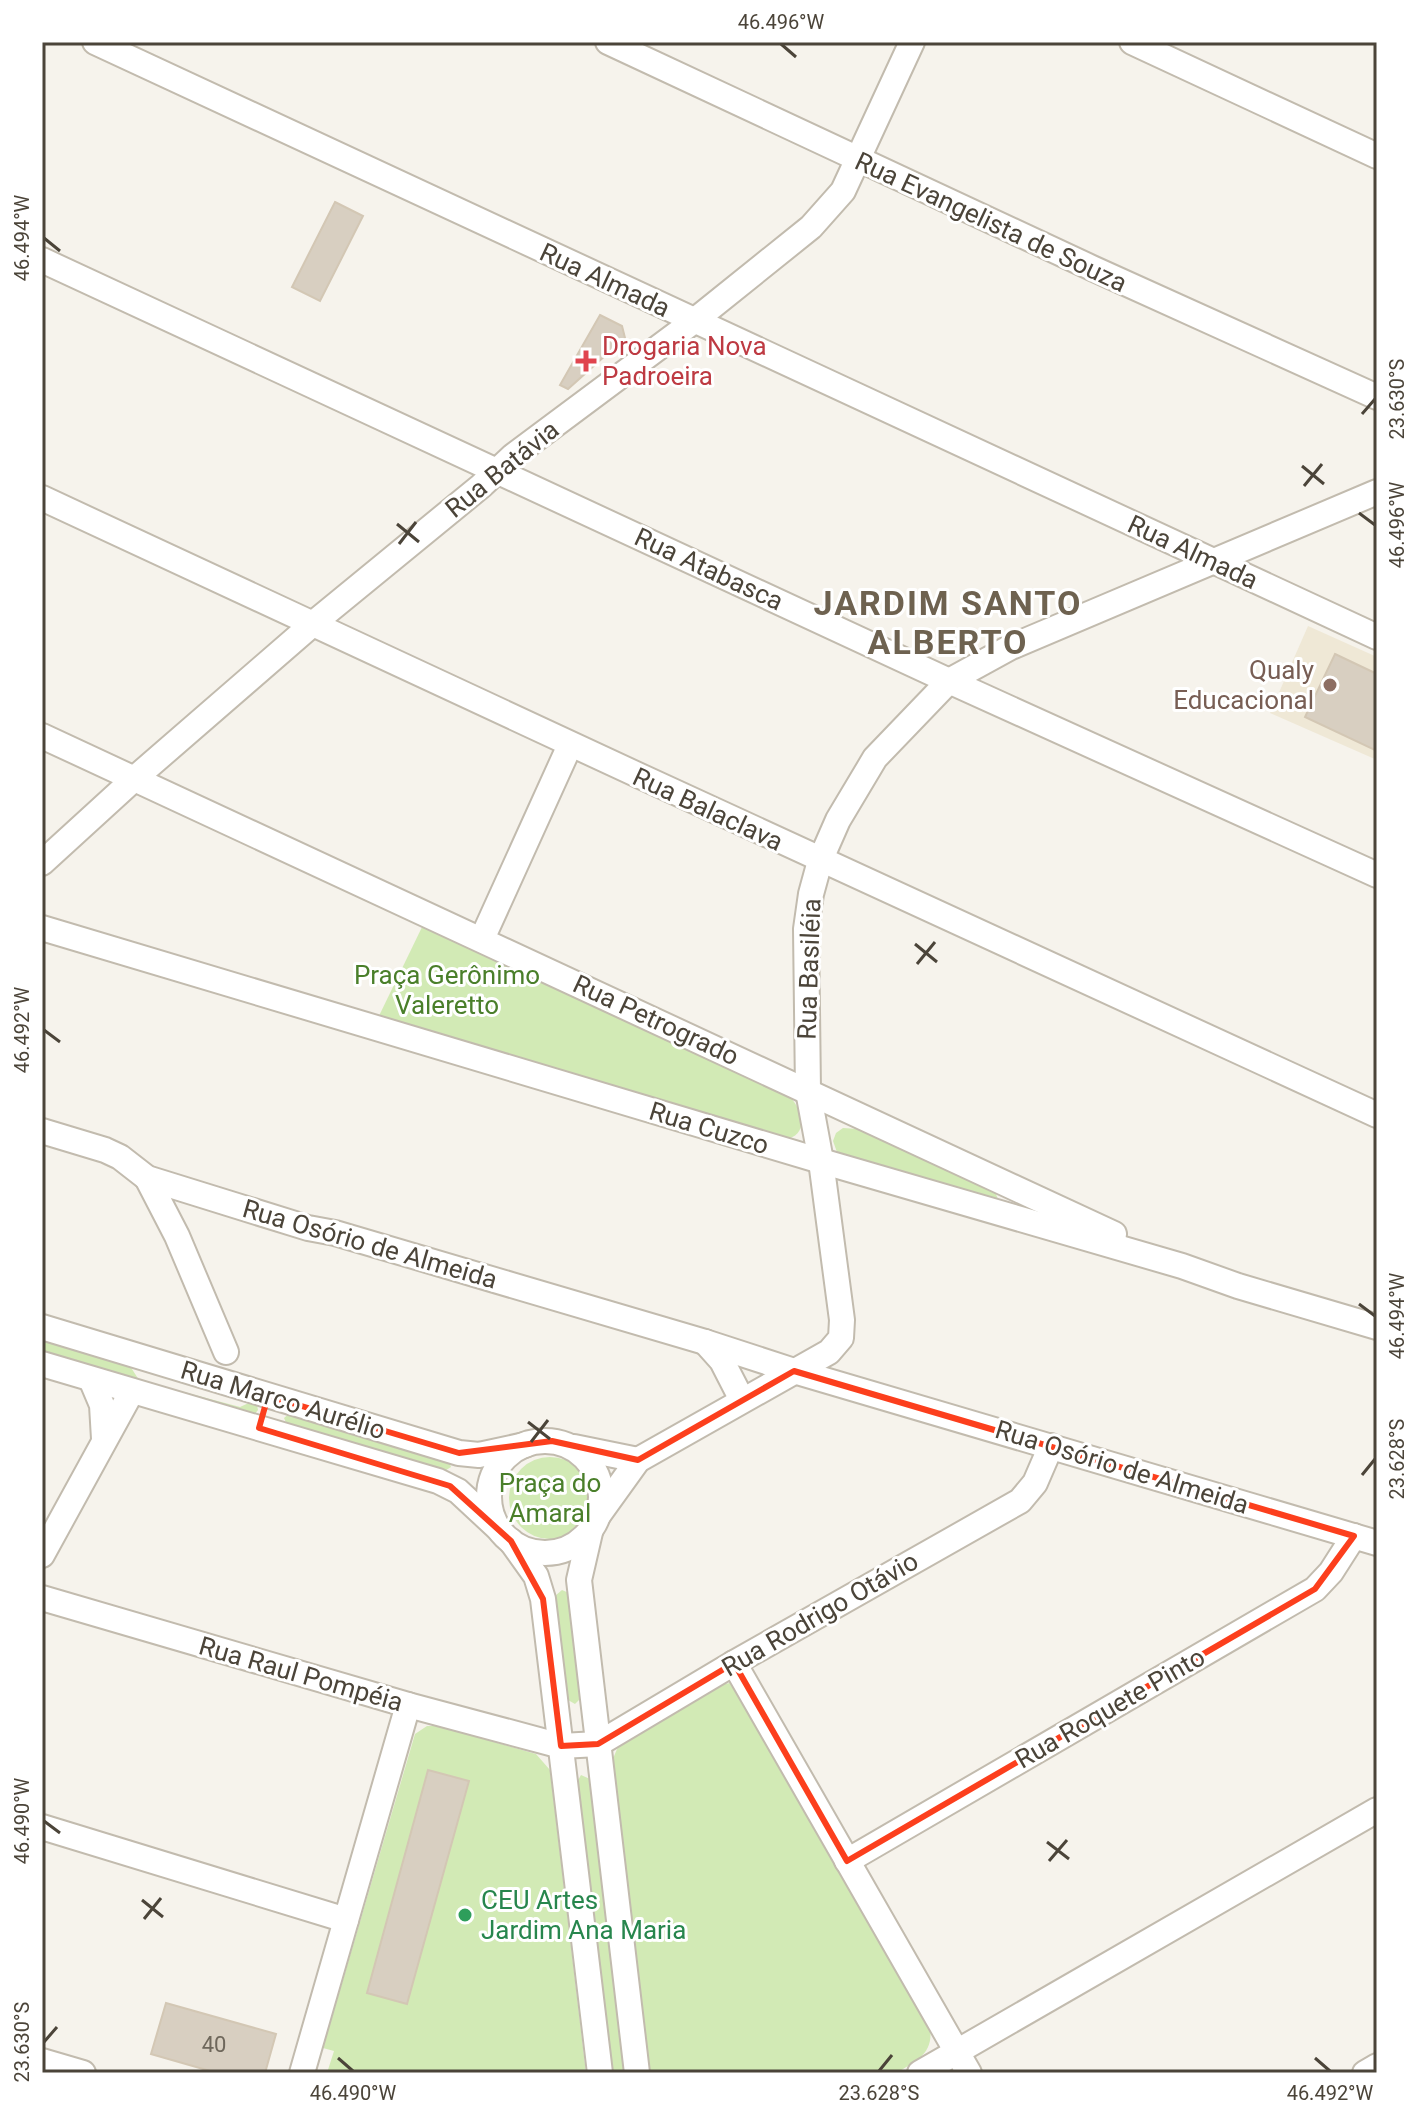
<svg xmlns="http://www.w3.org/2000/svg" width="1419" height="2115" viewBox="0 0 1419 2115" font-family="Roboto,sans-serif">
	<rect width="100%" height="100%" fill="#f6f3ec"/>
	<polygon fill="#efe8d6" points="1308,626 1377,657 1377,760 1270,713"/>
	<g fill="#d2eab5">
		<path d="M423,925l366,171c14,14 21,39 -5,44l-407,-120z"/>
		<polygon points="843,1128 858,1129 995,1192 998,1199 994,1202 838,1155 833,1141 836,1133"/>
		<polygon points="42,1339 130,1366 139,1380 240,1407 253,1401 257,1405 258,1410 254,1415 42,1353"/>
		<polygon points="290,1413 449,1462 451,1467 443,1472 287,1425 284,1418"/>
		<circle cx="550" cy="1498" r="41"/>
		<polygon points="562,1590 569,1593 581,1698 575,1704 568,1700 555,1596"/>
		<path d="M730,1683l200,344c4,27 -14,34 -34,46h-247l-39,-307 7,-17 6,-7 102,-58z"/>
		<polygon points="427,1726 439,1726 536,1754 550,1770 586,2073 327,2073 334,2051 323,2048 415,1734"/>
		<polygon points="581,1775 590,1779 625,2073 611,2073 577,1782"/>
	</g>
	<g fill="#d8cfc1" stroke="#d3c7b4" stroke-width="2">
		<polygon points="335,202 363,216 320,301 292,287"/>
		<polygon points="600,315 622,326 625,338 568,389 560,385"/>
		<polygon points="1335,654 1377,674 1377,751 1305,717"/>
		<polygon points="428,1770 469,1781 407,2004 367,1993"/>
		<polygon points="166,2003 276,2034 265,2073 217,2073 151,2054"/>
	</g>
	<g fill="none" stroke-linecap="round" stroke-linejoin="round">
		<defs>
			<g id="minor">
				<polyline points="95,42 1377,637"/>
				<polyline points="608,42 1092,268 1377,397"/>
				<polyline points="1132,42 1377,156"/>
				<polyline points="42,260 949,681 1377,875"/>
				<path d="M42,498c445,206 888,415 1335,617"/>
				<polyline points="42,736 1114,1234"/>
				<polyline points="42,863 134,779 315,622 481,486 513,456 694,321 811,227 843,191 912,42"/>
				<polyline points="42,928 821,1161 1182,1266 1238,1286 1377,1327"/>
				<polyline points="482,939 570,745"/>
				<polyline points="42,1131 105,1150 120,1157 147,1178 308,1228 335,1233 705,1342 794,1371 1377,1543"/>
				<polyline points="147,1178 177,1236 226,1352"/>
				<polyline points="42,1327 459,1453 479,1455 525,1445"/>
				<polyline points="705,1342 722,1361 742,1400"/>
				<polyline points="42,1364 438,1481 458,1491 500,1530"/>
				<polyline points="91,1379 102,1405 104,1439"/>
				<circle cx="545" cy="1497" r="56"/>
				<polyline points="574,1447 638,1460"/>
				<polyline points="597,1517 638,1460 829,1352 841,1338 842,1320 821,1161 808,1091 806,929 811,894 820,861 838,820 875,758 949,681 1011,647 1377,492"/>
				<polyline points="591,1528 579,1580 637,2073"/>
				<polyline points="511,1541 536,1576 543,1599 600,2073"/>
				<polyline points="42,1555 132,1391"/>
				<polyline points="42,1598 408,1705 561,1746 598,1744 734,1663 1020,1501 1035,1483 1051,1446"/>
				<polyline points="734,1663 969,2073"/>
				<polyline points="42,1827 346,1920"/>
				<polyline points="847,1861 1315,1589 1331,1572 1354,1536"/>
				<polyline points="42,2061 83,2073"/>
				<polyline points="302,2073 408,1705"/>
				<polyline points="920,2073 1377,1810"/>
				<polyline points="1365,2073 1377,2066"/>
			</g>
		</defs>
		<use href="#minor" stroke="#c2bbae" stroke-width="28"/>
		<use href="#minor" stroke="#fff" stroke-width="24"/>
	</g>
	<path fill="none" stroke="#fc3f1d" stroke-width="6" stroke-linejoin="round" d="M794,1371l560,165 -39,53 -468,272 -113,-198 -136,81 -37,2 -18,-147 -32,-58 -61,-55 -191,-58 9,-32 191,57 93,-12 86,19z"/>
	<path fill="none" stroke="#4b4439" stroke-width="3" d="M781,44l15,13M44,238l16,13M1362,414l13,-15M1302,466l22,18M1304,486l18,-22M1359,513l16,12M397,524l22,18M399,544l17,-22M915,944l22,18M917,964l18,-22M44,1030l16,12M1359,1304l16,12M528,1422l22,17M531,1442l17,-22M1362,1475l13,-16M44,1821l16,12M1047,1842l22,17M1049,1861l18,-21M142,1900l21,17M144,1919l17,-21M44,2042l13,-15M338,2058l15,13M1315,2058l15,13M879,2071l13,-16"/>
	<path fill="#e0444e" stroke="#fff" stroke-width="3" d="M582 349h8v8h8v8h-8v8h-8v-8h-8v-8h8z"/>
	<circle fill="#8d6e63" stroke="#fff" stroke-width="3" cx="1330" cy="685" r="8"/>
	<circle fill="#2e9e5b" stroke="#fff" stroke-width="3" cx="465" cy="1915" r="8"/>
	<g text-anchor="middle" stroke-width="6" stroke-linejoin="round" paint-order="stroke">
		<g font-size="22" fill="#6e675b">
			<text x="214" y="2052">40</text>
		</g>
		<g font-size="26" fill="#4b4439" stroke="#fff">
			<text transform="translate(991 222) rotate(25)" y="9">Rua Evangelista de Souza</text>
			<text transform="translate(605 280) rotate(25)" y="9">Rua Almada</text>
			<text transform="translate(502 469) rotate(-39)" y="9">Rua Batávia</text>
			<text transform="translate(1193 552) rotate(25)" y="9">Rua Almada</text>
			<text transform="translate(709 569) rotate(25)" y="9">Rua Atabasca</text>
			<text transform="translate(708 809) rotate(25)" y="9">Rua Balaclava</text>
			<text transform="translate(809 969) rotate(-88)" y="9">Rua Basiléia</text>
			<text transform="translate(656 1020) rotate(25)" y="9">Rua Petrogrado</text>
			<text transform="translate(709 1128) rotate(17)" y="9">Rua Cuzco</text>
			<text transform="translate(370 1244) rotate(16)" y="9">Rua Osório de Almeida</text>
			<text transform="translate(283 1400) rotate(17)" y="9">Rua Marco Aurélio</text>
			<text transform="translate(1122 1467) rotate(17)" y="9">Rua Osório de Almeida</text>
			<text transform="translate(820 1614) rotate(-30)" y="9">Rua Rodrigo Otávio</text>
			<text transform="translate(301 1674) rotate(16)" y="9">Rua Raul Pompéia</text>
			<text transform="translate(1110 1708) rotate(-30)" y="9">Rua Roquete Pinto</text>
		</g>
		<g font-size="26" fill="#be3a42" stroke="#fff" text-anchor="start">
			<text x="602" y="355">Drogaria Nova<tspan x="602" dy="30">Padroeira</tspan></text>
		</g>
		<g font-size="26" fill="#785e54" stroke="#fff" text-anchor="end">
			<text x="1314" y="679">Qualy<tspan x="1314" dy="30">Educacional</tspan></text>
		</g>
		<g font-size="26" fill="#4a7f2a" stroke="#fff">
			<text x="447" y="984">Praça Gerônimo<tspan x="447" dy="30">Valeretto</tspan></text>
			<text x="550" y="1492">Praça do<tspan x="550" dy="30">Amaral</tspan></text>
		</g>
		<g font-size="26" fill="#27864d" stroke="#fff" text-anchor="start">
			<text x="481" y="1909">CEU Artes<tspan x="481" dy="30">Jardim Ana Maria</tspan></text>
		</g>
		<g font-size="34" font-weight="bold" letter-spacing="2" fill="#6e6250" stroke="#fff">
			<text x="948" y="615">JARDIM SANTO<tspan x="948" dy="39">ALBERTO</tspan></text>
		</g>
	</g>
	<rect width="1419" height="2115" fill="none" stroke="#ffffff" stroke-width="88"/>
	<rect x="44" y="44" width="1331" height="2027" fill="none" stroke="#4b4439" stroke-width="3"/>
	<g font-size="20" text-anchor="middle" fill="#4b4439">
		<text x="781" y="29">46.496°W</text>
		<text transform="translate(22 238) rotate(-90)" y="7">46.494°W</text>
		<text transform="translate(1397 399) rotate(-90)" y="7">23.630°S</text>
		<text transform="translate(1397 525) rotate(-90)" y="7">46.496°W</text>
		<text transform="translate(22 1030) rotate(-90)" y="7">46.492°W</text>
		<text transform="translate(1397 1316) rotate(-90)" y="7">46.494°W</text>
		<text transform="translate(1397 1459) rotate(-90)" y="7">23.628°S</text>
		<text transform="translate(22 1821) rotate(-90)" y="7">46.490°W</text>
		<text transform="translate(22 2042) rotate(-90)" y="7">23.630°S</text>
		<text x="353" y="2100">46.490°W</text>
		<text x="879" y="2100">23.628°S</text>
		<text x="1330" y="2100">46.492°W</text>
	</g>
</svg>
